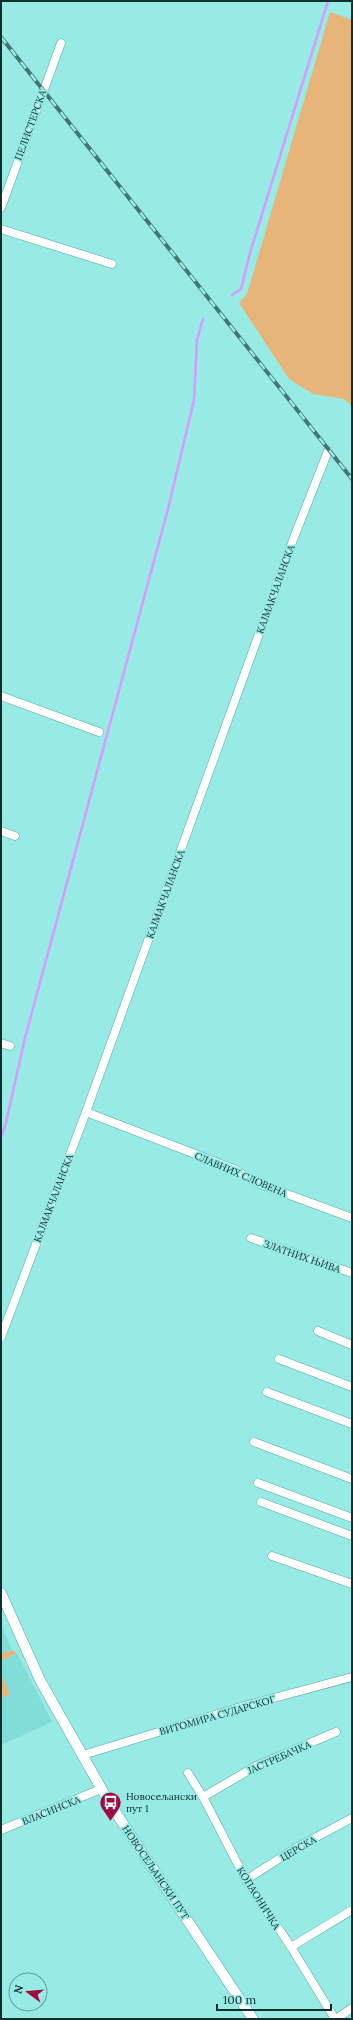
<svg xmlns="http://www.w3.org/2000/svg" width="353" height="2020" viewBox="0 0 353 2020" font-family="Lora,serif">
	<rect width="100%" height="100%" fill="#98eae5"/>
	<g fill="#81ddd7">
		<polygon points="1,1624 12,1650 1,1654"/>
		<polygon points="17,1653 52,1722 1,1745 1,1698 10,1694 1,1675 1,1661"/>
	</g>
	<g fill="#e7b579">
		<polygon points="330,12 352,20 352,406 344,399 313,394 289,379 239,303 247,294"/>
		<polygon points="12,1650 17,1653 1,1661 1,1654"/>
		<polygon points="1,1675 10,1694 1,1698"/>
	</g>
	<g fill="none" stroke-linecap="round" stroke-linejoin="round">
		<g stroke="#d79aff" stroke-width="2.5">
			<polyline points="232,295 241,289 250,253 328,1"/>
			<polyline points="1,1137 5,1127 25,1038 168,509 194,400 197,340 203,319"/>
		</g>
		<defs>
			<g id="minor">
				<polyline points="1,208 61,43"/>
				<polyline points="1,229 112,264"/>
				<polyline points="1,696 99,732"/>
				<polyline points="1,831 15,836"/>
				<polyline points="1,1043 10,1046"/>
				<polyline points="86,1112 234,1169 257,1183 352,1218"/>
				<polyline points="251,1238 352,1273"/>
				<polyline points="318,1331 352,1345"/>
				<polyline points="1,1337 86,1112 293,540 328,451"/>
				<polyline points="279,1359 352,1387"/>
				<polyline points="267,1392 352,1424"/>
				<polyline points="254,1442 352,1479"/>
				<polyline points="258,1483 352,1518"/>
				<polyline points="261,1502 352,1536"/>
				<polyline points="272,1556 352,1584"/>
				<polyline points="83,1755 244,1706 352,1677"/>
				<polyline points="188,1773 203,1797 246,1880 291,1947 335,2019"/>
				<polyline points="203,1797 256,1766 336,1732"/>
				<polyline points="1,1830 101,1789"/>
				<polyline points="246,1880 294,1849 352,1818"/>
				<polyline points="291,1947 352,1910"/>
				<polyline points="336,2019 352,2008"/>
			</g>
			<polyline id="major" points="1,1593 40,1680 110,1804 253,2019"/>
		</defs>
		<use href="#minor" stroke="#54a5a0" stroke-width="9"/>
		<use href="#major" stroke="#54a5a0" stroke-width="11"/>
		<use href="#minor" stroke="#fff" stroke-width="8"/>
		<use href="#major" stroke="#fff" stroke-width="10"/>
		<defs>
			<polyline id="rail" points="1,37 352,479"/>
		</defs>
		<use href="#rail" stroke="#417673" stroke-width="4"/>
		<use href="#rail" stroke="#98eae5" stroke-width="2.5" stroke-dasharray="8" stroke-linecap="butt"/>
	</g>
	<defs>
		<symbol id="bus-pin" viewBox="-11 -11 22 30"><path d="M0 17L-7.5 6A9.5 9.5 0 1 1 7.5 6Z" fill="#a3083f" stroke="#98eae5"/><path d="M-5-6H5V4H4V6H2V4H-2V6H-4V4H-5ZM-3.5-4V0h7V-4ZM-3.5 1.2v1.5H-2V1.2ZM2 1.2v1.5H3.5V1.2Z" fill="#fff"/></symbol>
	</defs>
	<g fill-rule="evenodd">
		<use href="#bus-pin" x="98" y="1790" width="25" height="34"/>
	</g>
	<g text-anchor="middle" stroke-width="3.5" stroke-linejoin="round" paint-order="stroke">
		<g font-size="10" fill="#0d302e" stroke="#98eae5">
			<text transform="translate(30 125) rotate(-70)" y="4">ПЕЛИСТЕРСКА</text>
			<text transform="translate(275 589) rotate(-70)" y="4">КАЈМАКЧАЛАНСКА</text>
			<text transform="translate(165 894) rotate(-70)" y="4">КАЈМАКЧАЛАНСКА</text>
			<text transform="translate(241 1174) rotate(23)" y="4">СЛАВНИХ СЛОВЕНА</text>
			<text transform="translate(53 1198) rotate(-69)" y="4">КАЈМАКЧАЛАНСКА</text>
			<text transform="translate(302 1256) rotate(19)" y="4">ЗЛАТНИХ ЊИВА</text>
			<text transform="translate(217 1715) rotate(-16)" y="4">ВИТОМИРА СУДАРСКОГ</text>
			<text transform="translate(279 1757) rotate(-24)" y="4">ЈАСТРЕБАЧКА</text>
			<text transform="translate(51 1810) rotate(-22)" y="4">ВЛАСИНСКА</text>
			<text transform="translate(298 1848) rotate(-30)" y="4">ЦЕРСКА</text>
			<text transform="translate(156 1872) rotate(56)" y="4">НОВОСЕЉАНСКИ ПУТ</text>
			<text transform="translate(259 1898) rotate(58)" y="4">КОПАОНИЧКА</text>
		</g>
		<g font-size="10" fill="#0d302e" stroke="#98eae5" text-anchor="start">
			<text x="126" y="1800">Новосељански<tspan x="126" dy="12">пут 1</tspan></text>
		</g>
	</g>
	<rect width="353" height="2020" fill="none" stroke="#0d302e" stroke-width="4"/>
	<g transform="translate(28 1992) rotate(286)"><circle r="19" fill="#98eae5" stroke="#60a09c"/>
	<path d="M0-3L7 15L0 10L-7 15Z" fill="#a3083f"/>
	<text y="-6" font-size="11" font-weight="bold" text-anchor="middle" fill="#0d302e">N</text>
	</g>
	<path d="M217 2004v6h114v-6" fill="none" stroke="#0d302e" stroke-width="2"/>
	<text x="223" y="2004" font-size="12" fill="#0d302e" stroke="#98eae5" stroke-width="3" paint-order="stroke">100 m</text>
</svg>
